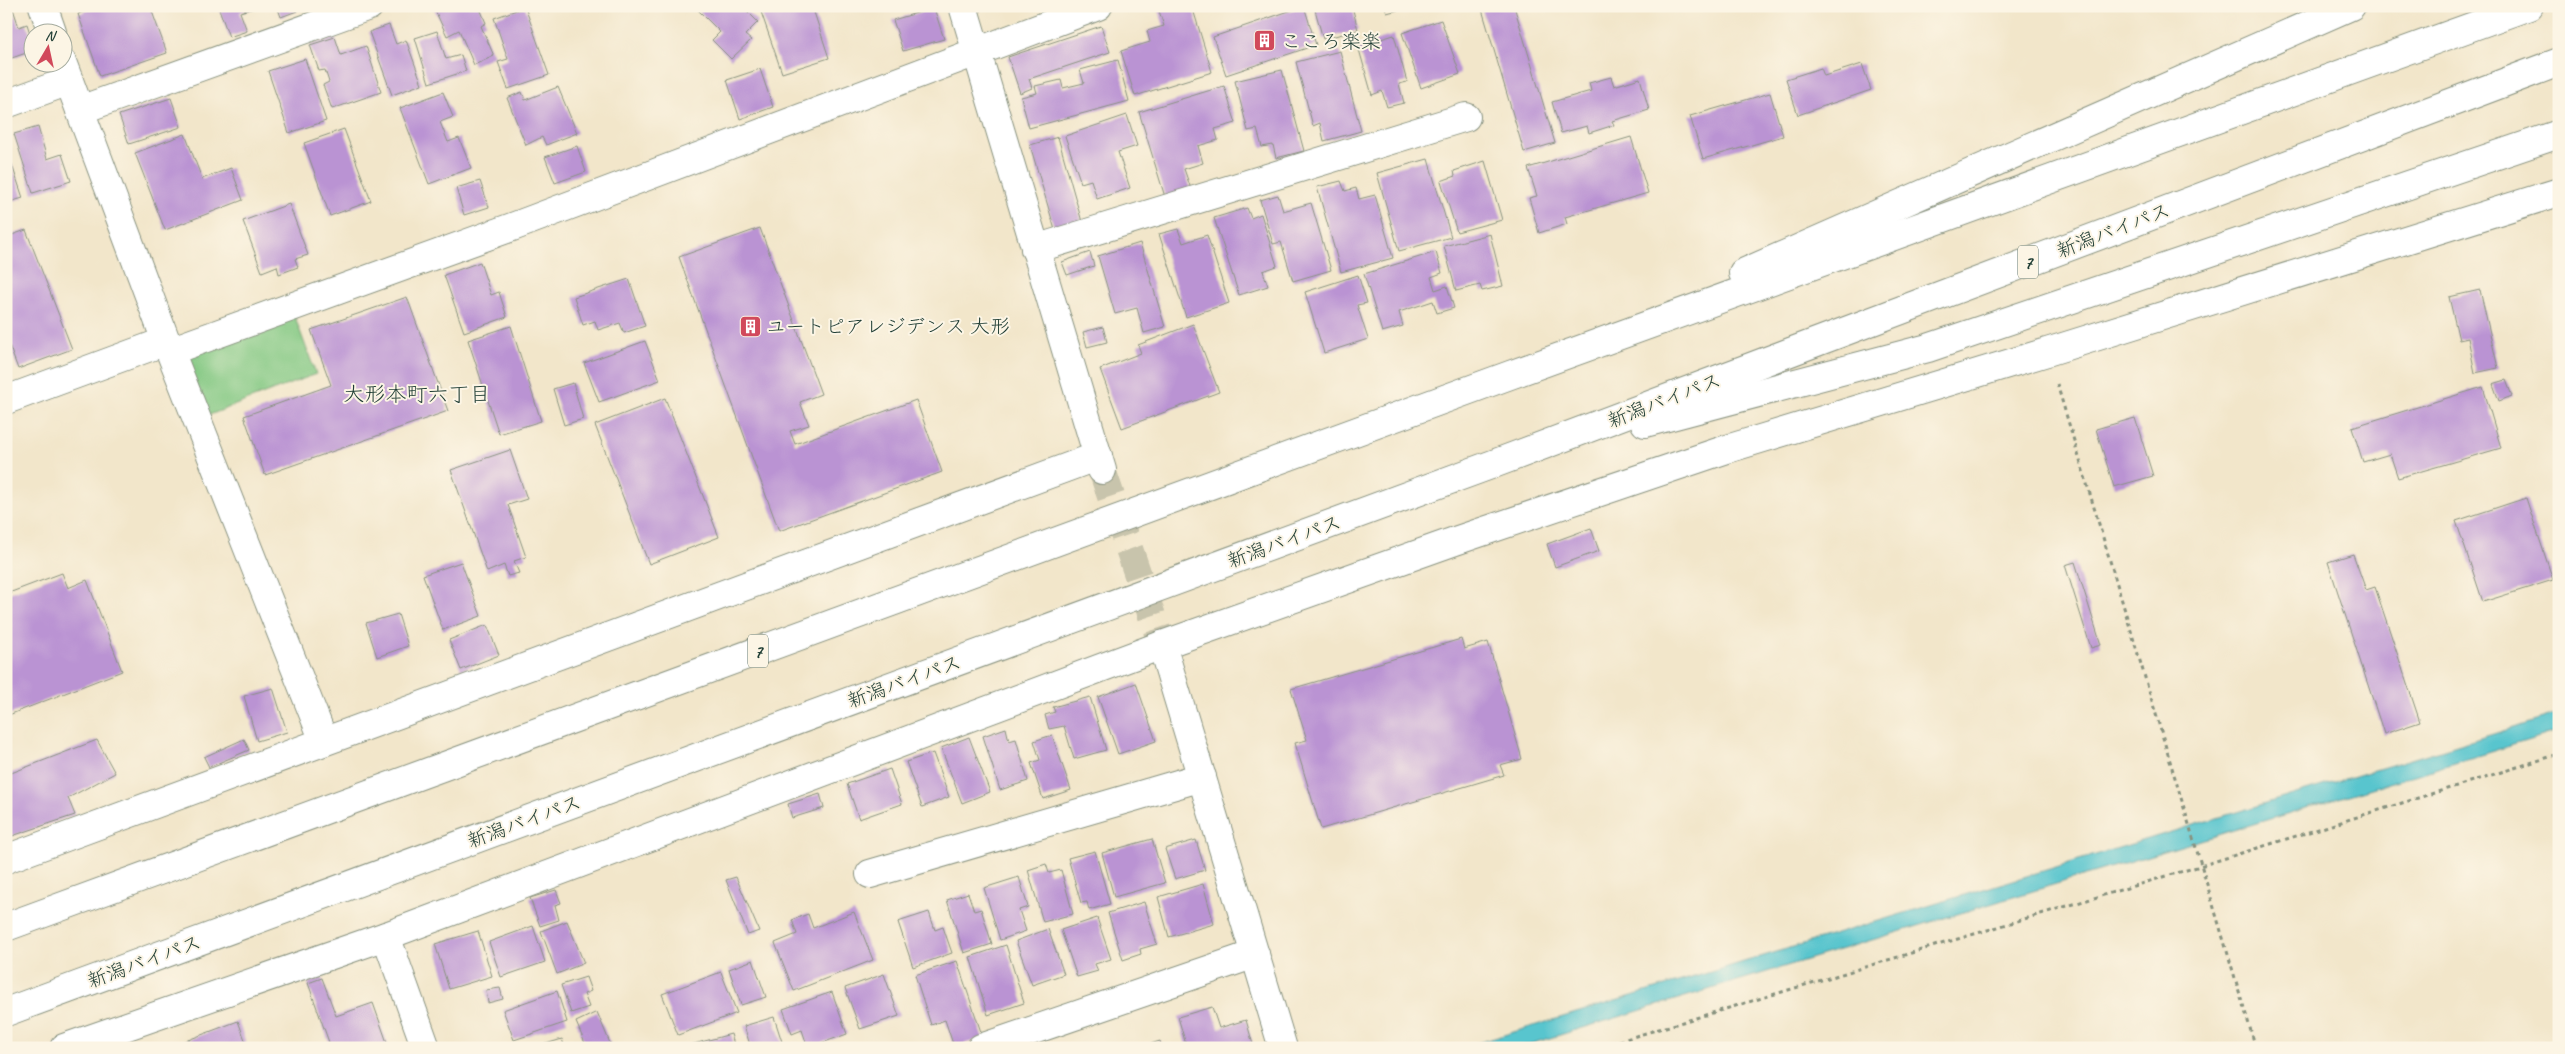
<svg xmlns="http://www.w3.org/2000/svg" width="2565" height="1054" viewBox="0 0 2565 1054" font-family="Caveat,'Klee One',sans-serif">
	<rect width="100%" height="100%" fill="#fcf5e5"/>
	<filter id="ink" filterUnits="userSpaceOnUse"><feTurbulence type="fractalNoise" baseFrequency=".02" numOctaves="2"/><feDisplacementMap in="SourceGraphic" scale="10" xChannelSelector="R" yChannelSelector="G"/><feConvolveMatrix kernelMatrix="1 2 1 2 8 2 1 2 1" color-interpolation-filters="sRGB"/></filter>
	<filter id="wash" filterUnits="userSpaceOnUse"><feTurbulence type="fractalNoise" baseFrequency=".0096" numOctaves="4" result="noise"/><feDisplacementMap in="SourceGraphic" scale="20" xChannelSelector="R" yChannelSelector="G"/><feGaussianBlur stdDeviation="1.12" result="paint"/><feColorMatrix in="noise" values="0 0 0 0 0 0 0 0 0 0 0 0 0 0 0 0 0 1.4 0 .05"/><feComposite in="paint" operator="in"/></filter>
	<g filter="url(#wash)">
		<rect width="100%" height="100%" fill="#f2e6ca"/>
		<polygon fill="#81c781" stroke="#50825a" points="293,312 316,374 199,419 175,353"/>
		<polygon fill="#58c5ce" stroke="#3c8181" points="2559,714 2559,731 1517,1048 1461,1048"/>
		<g id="blocks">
			<g fill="#ba93d3">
				<polygon points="6,6 12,6 19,27 27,24 32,40 32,51 6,60"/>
				<polygon points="99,6 150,6 167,53 100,76 78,14"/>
				<polygon points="218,6 258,6 258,7 240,12 247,31 229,37"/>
				<polygon points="277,6 296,6 297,11 281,17"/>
				<polygon points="433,6 479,6 486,23 481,26 494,56 474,65 459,30 447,36"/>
				<polygon points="702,6 745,6 744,8 758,22 745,35 751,40 731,59 712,40 720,32 698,10"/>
				<polygon points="759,6 812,6 829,58 782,73"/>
				<polygon points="1163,6 1192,6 1212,72 1135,96 1121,51 1150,42 1147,31 1164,26 1158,8"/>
				<polygon points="1304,6 1316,45 1226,75 1213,37"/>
				<polygon points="1314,6 1352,6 1358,30 1323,39"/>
				<polygon points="1385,6 1409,6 1409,7 1387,13"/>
				<polygon points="1481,6 1514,6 1555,143 1524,152"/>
				<polygon points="525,7 549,75 508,89 498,62 508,59 494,18"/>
				<polygon points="934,8 944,39 903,51 893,20"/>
				<polygon points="1441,20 1460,74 1421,88 1402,33"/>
				<polygon points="389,25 396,44 406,40 422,84 392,95 369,32"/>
				<polygon points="1101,26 1110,52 1029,79 1032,88 1020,93 1008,57"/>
				<polygon points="437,31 446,59 461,55 466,71 429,83 415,38"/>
				<polygon points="1394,35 1407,82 1399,84 1404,103 1387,107 1382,91 1372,95 1358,46"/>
				<polygon points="335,37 341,55 366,46 381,92 332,109 323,85 329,82 325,70 319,71 310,45"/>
				<polygon points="1340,51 1361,131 1324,141 1320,123 1313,126 1296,62"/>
				<polygon points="305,59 326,121 289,133 268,71"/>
				<polygon points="1118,60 1129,101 1029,128 1021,97 1037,93 1035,86 1061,80 1063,88 1084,83 1080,70"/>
				<polygon points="1862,64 1871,90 1798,115 1786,79 1821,68 1824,76"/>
				<polygon points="760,69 773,107 740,119 727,80"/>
				<polygon points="1282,70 1304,151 1276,158 1273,145 1262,147 1257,129 1248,131 1235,81"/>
				<polygon points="1611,77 1614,86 1640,78 1649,110 1612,121 1614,125 1589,133 1587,126 1561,133 1552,102 1591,91 1589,83"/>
				<polygon points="1224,86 1236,123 1215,129 1218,140 1198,146 1203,163 1184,169 1191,189 1165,197 1139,112"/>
				<polygon points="558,87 577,133 546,145 542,137 526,145 507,98 522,92 525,100"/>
				<polygon points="443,92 453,117 440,122 448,142 459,138 471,168 429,184 400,108"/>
				<polygon points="1770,93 1783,136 1703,159 1690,116"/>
				<polygon points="171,98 181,127 129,144 119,115"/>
				<polygon points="1127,115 1137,146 1118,152 1130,188 1097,199 1091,180 1081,183 1065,136"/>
				<polygon points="38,127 47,159 62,154 71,181 33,193 14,134"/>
				<polygon points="344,129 371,201 330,216 304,143"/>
				<polygon points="185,134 202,179 231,168 243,200 165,230 135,153"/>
				<polygon points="1058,137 1082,222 1055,230 1030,145"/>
				<polygon points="1631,137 1648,193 1565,217 1567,224 1539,233 1529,198 1537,196 1528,168"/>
				<polygon points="577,146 586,172 555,183 545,157"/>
				<polygon points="1428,159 1451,237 1399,251 1377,173"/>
				<polygon points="1485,161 1502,220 1457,232 1441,181 1455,176 1454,171"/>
				<polygon points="11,162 23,198 6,203 6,163"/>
				<polygon points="480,181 489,207 464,215 456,188"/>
				<polygon points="1341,181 1345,191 1356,188 1359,199 1375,195 1393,258 1341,272 1317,187"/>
				<polygon points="1278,195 1283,211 1311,203 1331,270 1293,281 1281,242 1273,244 1260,200"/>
				<polygon points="289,204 308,255 295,259 298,267 279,274 277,266 262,272 243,221"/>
				<polygon points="1247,208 1251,218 1261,214 1277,266 1263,271 1268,286 1239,295 1214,218"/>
				<polygon points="760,228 821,394 800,402 809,425 790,431 795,444 916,400 942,472 779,531 679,257"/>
				<polygon points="1178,229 1183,243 1207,235 1229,303 1186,317 1159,234"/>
				<polygon points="26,230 72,349 18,369 6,337 6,237"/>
				<polygon points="1490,234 1503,286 1482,291 1480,285 1456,291 1444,246"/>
				<polygon points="1140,243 1165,327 1144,333 1137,308 1115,314 1098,256"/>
				<polygon points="1090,252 1094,266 1067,275 1062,262"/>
				<polygon points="1436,252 1442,273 1431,277 1435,290 1447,286 1454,308 1437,313 1433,301 1399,312 1403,326 1382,332 1364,274"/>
				<polygon points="480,262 491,295 499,292 507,317 464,332 444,275"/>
				<polygon points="1358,275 1367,303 1357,305 1368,339 1324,353 1305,292"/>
				<polygon points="629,279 645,326 624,333 620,323 598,330 595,321 583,325 574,297"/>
				<polygon points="2480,290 2498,368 2475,373 2468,338 2459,340 2449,297"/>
				<polygon points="407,297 448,411 265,475 244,416 331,385 311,330"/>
				<polygon points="1193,324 1219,392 1122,428 1100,369 1141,353 1138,345"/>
				<polygon points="511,326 541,421 499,434 468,340"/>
				<polygon points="1103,327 1107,342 1087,347 1083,332"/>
				<polygon points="645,341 660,380 599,402 584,363"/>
				<polygon points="2506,380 2512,396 2499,401 2493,384"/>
				<polygon points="573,383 583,419 564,425 553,389"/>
				<polygon points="2483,387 2501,448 2398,478 2390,454 2363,462 2352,427"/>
				<polygon points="665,398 719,537 649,564 595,425"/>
				<polygon points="2135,418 2153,476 2114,487 2096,429"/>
				<polygon points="510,450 527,499 508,505 526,557 514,561 519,573 508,576 504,565 487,572 451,470"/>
				<polygon points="2526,498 2553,580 2483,602 2456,521"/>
				<polygon points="1591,528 1599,551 1555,567 1547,544"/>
				<polygon points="2353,554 2366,590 2375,587 2420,722 2384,734 2328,562"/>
				<polygon points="461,562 481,616 443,630 423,575"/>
				<polygon points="2075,562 2101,645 2091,648 2065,565"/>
				<polygon points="62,573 68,588 87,580 122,671 6,716 6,594"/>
				<polygon points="398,614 408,646 377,657 366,623"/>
				<polygon points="487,625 499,655 461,670 449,640"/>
				<polygon points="1461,639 1464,649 1488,642 1522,759 1500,765 1504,775 1321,829 1295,743 1307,740 1291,689"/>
				<polygon points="1136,683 1156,741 1118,754 1098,697"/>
				<polygon points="273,688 287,732 257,741 244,696"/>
				<polygon points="1090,697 1106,750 1074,759 1064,726 1049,729 1045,715 1055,712 1053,707"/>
				<polygon points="1006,728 1009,741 1016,739 1028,781 1000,790 983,736"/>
				<polygon points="1052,735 1071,790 1043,799 1031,763 1040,760 1034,741"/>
				<polygon points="969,737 990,792 962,803 941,748"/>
				<polygon points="244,739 249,750 209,767 204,757"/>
				<polygon points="97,740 115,773 68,798 75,815 6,838 6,775"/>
				<polygon points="933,753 949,797 922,807 906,762"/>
				<polygon points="890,769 902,804 859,819 847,784"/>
				<polygon points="820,794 824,808 792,818 788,804"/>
				<polygon points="1152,839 1165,883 1114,897 1102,853"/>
				<polygon points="1196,840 1205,870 1175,879 1165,849"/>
				<polygon points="1095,851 1110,904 1089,910 1087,902 1081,903 1068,858"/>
				<polygon points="1046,864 1049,873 1061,870 1073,914 1043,922 1028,870"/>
				<polygon points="736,877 759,931 748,935 726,880"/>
				<polygon points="1019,877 1028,907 1019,910 1026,931 1000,940 984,888"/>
				<polygon points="1203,884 1214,924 1169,937 1158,897"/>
				<polygon points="556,890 561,903 555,905 559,920 540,926 530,898"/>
				<polygon points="968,893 974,911 981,909 992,944 964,953 947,900"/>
				<polygon points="1144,902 1157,944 1140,949 1141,954 1123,960 1108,913"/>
				<polygon points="854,912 873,960 794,991 775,943 797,934 792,920 808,914 813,928"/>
				<polygon points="929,912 935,930 943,927 952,953 913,967 898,922"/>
				<polygon points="1097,918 1111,959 1095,964 1098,971 1077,977 1061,930"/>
				<polygon points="567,921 584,963 557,974 541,931"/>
				<polygon points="533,926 545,962 501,977 489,942"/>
				<polygon points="1048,929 1064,974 1032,985 1016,941"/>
				<polygon points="478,931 492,976 449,989 435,944"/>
				<polygon points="1006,945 1024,1003 988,1015 970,957"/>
				<polygon points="753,960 766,997 741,1005 729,969"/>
				<polygon points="957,961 983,1038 954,1047 945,1020 931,1025 915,975"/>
				<polygon points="721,972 737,1013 678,1035 662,994"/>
				<polygon points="884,974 899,1016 860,1029 845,988"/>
				<polygon points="586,977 591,991 584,994 589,1007 571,1013 561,985"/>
				<polygon points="322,978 336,1016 373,1003 389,1048 331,1048 308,983"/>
				<polygon points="500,988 503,999 488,1003 486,990"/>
				<polygon points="557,991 567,1022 514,1040 503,1010"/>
				<polygon points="832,992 847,1034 808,1048 802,1030 792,1034 783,1009"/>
				<polygon points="1212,1007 1219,1028 1246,1020 1254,1048 1187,1048 1178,1017"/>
				<polygon points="597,1012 612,1048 587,1048 576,1022"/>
				<polygon points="774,1017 784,1048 751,1048 744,1026"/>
				<polygon points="238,1021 248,1048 182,1048 180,1043"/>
				<polygon points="731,1034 735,1048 691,1048 690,1045"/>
				<polygon points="562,1039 565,1048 536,1048 536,1047"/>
				<polygon points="1160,1041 1162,1048 1141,1048 1141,1047"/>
			</g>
		</g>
	</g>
	<g filter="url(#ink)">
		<use href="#blocks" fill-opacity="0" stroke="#88927f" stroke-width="1"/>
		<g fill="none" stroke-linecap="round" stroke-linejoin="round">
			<polyline stroke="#c8c4ac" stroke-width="28" stroke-dasharray="28 14" stroke-linecap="butt" points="1102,470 1162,645"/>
			<defs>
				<g id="street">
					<polyline points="43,6 52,32"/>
					<polyline points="963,6 1102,470"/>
					<polyline points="62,62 166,341 324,741"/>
					<polyline points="6,104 69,81"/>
					<polyline points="80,110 369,6"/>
					<polyline points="1035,249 1466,117"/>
					<polyline points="170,351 515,226 1098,6"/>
					<polyline points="6,400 166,341"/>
					<polyline points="1162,645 1283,1048"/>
					<polyline points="6,859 1098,456"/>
					<polyline points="870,874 1202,777"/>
					<polyline points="386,936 426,1048"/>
					<polyline points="64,1048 386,936 1162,645 1455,541 1727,449 2047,352 2559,192"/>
					<polyline points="981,1048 1255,954"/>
				</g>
				<g id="highway">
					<polyline points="1743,273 2351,6"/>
					<polyline points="1645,423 1928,348 2559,134"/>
					<polyline points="6,927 1510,375 2529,6"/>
					<polyline points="6,1012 1496,463 2559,62"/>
				</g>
			</defs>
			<use href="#street" stroke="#88927f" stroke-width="30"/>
			<use href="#highway" stroke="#88927f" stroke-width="30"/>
			<g stroke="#88927f" stroke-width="3" stroke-dasharray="4 4" stroke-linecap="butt">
				<polyline points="2057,384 2256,1048"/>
				<polyline points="1596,1048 2200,866 2559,754"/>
			</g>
			<use href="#street" stroke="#fff" stroke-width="28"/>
			<use href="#highway" stroke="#fff" stroke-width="28"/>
		</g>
	</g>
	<defs>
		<symbol id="building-square" viewBox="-11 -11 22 22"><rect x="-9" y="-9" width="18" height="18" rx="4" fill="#d1495b" stroke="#fcf5e5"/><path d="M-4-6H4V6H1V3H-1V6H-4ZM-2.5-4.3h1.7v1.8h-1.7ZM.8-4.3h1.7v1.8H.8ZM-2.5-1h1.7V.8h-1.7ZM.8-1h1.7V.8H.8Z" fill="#fff"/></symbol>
	</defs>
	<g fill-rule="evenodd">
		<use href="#building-square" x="1252" y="28" width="25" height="25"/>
		<use href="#building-square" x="738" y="314" width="25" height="25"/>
	</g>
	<g text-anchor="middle" stroke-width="4" stroke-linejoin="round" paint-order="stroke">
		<g fill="#fcf5e5" stroke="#617469" stroke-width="1">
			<rect x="2018" y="245.5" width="20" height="33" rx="4"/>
			<rect x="748" y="634.5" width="20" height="33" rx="4"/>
		</g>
		<g font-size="19" font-weight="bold" fill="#1f3d34">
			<text x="2028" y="269">7</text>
			<text x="758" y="658">7</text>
		</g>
		<g font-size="20" fill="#1f3d34" stroke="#fcf5e5" text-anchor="start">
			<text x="1281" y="48">こころ楽楽</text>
			<text x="766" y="333">ユートピアレジデンス 大形</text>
		</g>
		<g font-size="20" fill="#1f3d34" stroke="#fcf5e5">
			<text transform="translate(2113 230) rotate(-21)" y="7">新潟バイパス</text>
			<text transform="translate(1664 400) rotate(-21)" y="7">新潟バイパス</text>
			<text transform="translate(1284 541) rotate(-20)" y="7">新潟バイパス</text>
			<text transform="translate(904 681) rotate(-20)" y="7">新潟バイパス</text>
			<text transform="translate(524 821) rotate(-20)" y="7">新潟バイパス</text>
			<text transform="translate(144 961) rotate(-20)" y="7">新潟バイパス</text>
		</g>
		<g font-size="21" fill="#1f3d34" stroke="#fcf5e5">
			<text x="417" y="401">大形本町六丁目</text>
		</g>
	</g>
	<rect width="2565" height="1054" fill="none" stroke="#fcf5e5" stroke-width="25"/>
	<g transform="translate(48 48) rotate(9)"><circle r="24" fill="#fcf5e5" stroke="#a4ab9e"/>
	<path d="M0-4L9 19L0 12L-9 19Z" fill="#d1495b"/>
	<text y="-8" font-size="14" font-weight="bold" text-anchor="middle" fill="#1f3d34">N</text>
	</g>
</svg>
